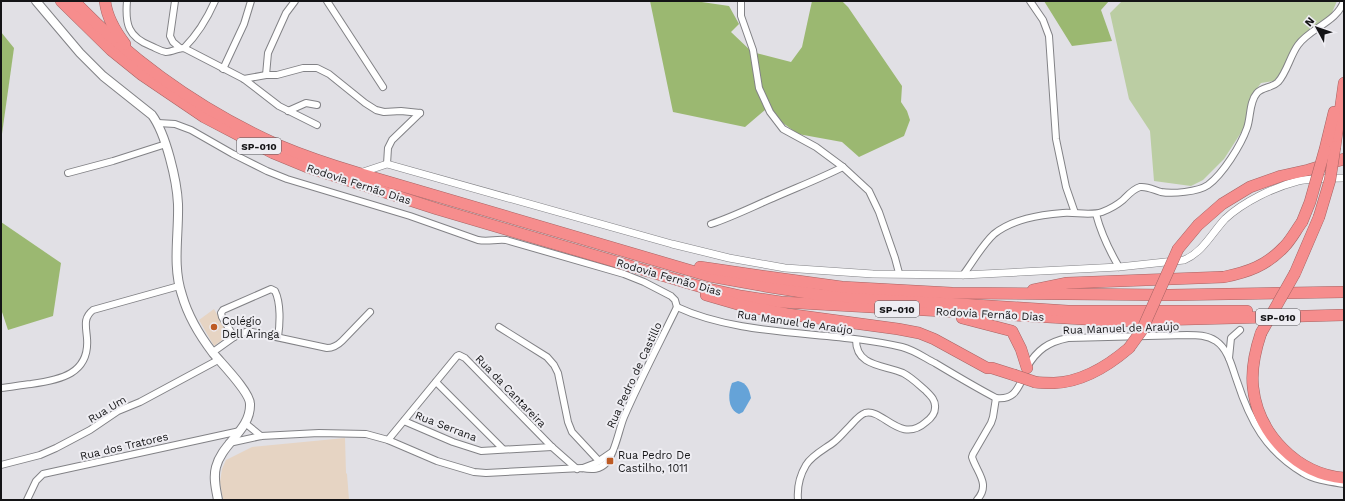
<svg xmlns="http://www.w3.org/2000/svg" width="1345" height="501" viewBox="0 0 1345 501" font-family="'Work Sans',sans-serif">
	<rect width="100%" height="100%" fill="#e1e0e5"/>
	<g fill="#e6d4c3">
		<polygon points="214,309 229,335 214,346 199,320"/>
		<polygon points="345,438 346,473 347,474 349,500 223,500 220,482 222,469 226,460 252,447"/>
	</g>
	<polygon fill="#bbcda3" points="1122,1 1337,1 1331,15 1298,42 1282,71 1274,81 1261,83 1250,98 1244,128 1224,159 1203,180 1191,186 1154,181 1150,131 1129,99 1110,13"/>
	<g fill="#9bb871">
		<polygon points="650,1 695,1 729,6 739,24 731,32 752,52 791,62 802,47 812,1 842,1 848,7 902,86 901,102 907,111 910,120 904,136 859,157 842,142 798,134 765,110 745,127 673,112"/>
		<polygon points="1044,1 1109,1 1101,10 1112,41 1072,46"/>
		<polygon points="1,32 14,48 1,141"/>
		<polygon points="1,222 61,263 53,316 8,330 1,309"/>
	</g>
	<path fill="#65a3d8" d="M738,381c9,2 11,8 13,17l-8,14 -4,2c-12,-5 -11,-21 -7,-31z"/>
	<g fill="none" stroke-linecap="round" stroke-linejoin="round">
		<defs>
			<g id="minor">
				<path d="M127,1c-2,23 1,36 24,45 5,2 9,5 15,6 6,0 12,-4 18,-4l60,31 35,27 38,19"/>
				<polyline points="175,1 170,36 173,42 180,48"/>
				<polyline points="327,1 383,87"/>
				<polyline points="741,1 741,16 753,50 759,88 770,112 783,129 816,147 843,167 869,191 879,212 895,258 899,273"/>
				<polyline points="1030,1 1043,20 1049,36 1056,139 1066,187 1075,213"/>
				<path d="M184,48c14,-14 23,-29 31,-47"/>
				<polyline points="223,69 244,24 251,1"/>
				<polyline points="266,75 268,53 286,13 295,1"/>
				<polyline points="244,79 266,75 277,75 303,68 317,68 329,74 365,103 376,110 384,112 401,111 420,113"/>
				<polyline points="288,111 306,103 317,105"/>
				<path d="M158,123l17,1 16,6 42,24 34,17 20,8 123,37 68,24c10,2 18,-1 28,0l118,34 20,8 27,14 4,4 2,7"/>
				<polyline points="387,164 388,148 392,140 420,113"/>
				<polyline points="68,173 113,161 166,144"/>
				<path d="M1096,214c5,19 13,36 23,53"/>
				<path d="M711,224c21,-7 41,-17 62,-26 25,-11 46,-19 70,-31"/>
				<path d="M963,275c10,-13 19,-30 31,-41 19,-15 45,-19 69,-21 12,-1 28,3 39,-1 8,-3 15,-7 21,-12 5,-5 10,-11 17,-13 7,-1 14,3 21,5 11,2 37,0 47,-7 15,-11 33,-40 39,-57 4,-11 2,-26 10,-35 5,-6 15,-5 21,-11 9,-10 12,-26 20,-37 12,-17 39,-23 46,-44"/>
				<path d="M677,307c66,31 154,23 225,40 12,3 23,11 33,16 20,12 40,24 61,35 18,2 21,-8 28,-22"/>
				<polyline points="499,327 547,357 554,365 558,373 568,422 572,432 599,461"/>
				<path d="M234,337l-12,-20 -1,-4 2,-3 48,-21 4,2c6,12 5,33 3,46"/>
				<path d="M213,352l21,-15 14,-6 79,17c6,0 10,-2 15,-7l28,-29"/>
				<polyline points="1229,358 1231,338 1240,330"/>
				<path d="M1027,367c10,-17 21,-25 41,-29l119,-3c10,0 20,0 29,6 13,9 16,27 21,40 13,40 29,70 66,92 11,7 28,9 41,11"/>
				<polyline points="436,382 503,449"/>
				<path d="M1,388c10,-1 20,-3 30,-4 29,-4 59,-10 56,-46 -1,-12 -4,-20 6,-28l86,-24"/>
				<polyline points="404,421 453,442 481,451 552,447"/>
				<polyline points="245,423 261,436"/>
				<polyline points="388,440 457,356 459,355 465,358 552,447 577,469"/>
				<path d="M229,443l32,-7 58,-3 47,1 22,6 49,21 37,11 12,1 96,-5c10,2 18,2 25,-6 8,-9 12,-33 17,-45 16,-37 35,-73 53,-110"/>
				<polyline points="1,465 40,455 56,448 90,430 118,411 140,402 218,360"/>
				<polyline points="583,468 596,463 612,452"/>
				<polyline points="27,500 36,481 43,474 240,431"/>
				<path d="M798,500c-1,-12 2,-25 8,-35 6,-10 19,-16 28,-23 5,-4 10,-10 15,-15 4,-4 10,-12 16,-14 18,-5 35,32 61,9 4,-3 9,-8 9,-14 1,-8 -5,-13 -10,-18 -7,-6 -14,-13 -22,-17 -18,-8 -47,-6 -47,-33"/>
				<path d="M977,500c14,-16 0,-27 -5,-43l1,-3 18,-31 2,-6 3,-19"/>
			</g>
			<path id="tertiary" d="M360,173l27,-9 285,80 57,14 56,10 88,6 90,1 156,-8 65,-7c19,-8 28,-27 41,-41 18,-17 49,-32 73,-38 14,-3 31,-3 46,-3"/>
			<path id="secondary" d="M36,1l44,52 23,23 49,39c14,19 25,66 26,89 1,30 -6,62 4,91 6,21 18,41 31,58 9,11 37,39 37,51 1,26 -28,39 -34,63 -3,11 0,22 2,33"/>
			<g id="motorway">
				<polyline points="61,1 111,50 142,75 204,117 273,153 307,167 437,209 705,288 741,296 781,302 1118,321 1344,315"/>
				<path d="M74,1c58,60 128,110 204,144 26,11 53,20 80,28l351,103 61,11 51,8 247,16h179"/>
				<path d="M105,1c2,17 10,30 20,43"/>
				<polyline points="1335,147 1344,83"/>
				<polyline points="1325,149 1334,112"/>
				<polyline points="1178,249 1198,225 1222,204 1250,187 1281,176 1308,170 1344,159"/>
				<polyline points="700,267 769,277 842,287 952,293 1170,295 1344,292"/>
				<polyline points="1295,273 1319,217"/>
				<path d="M1033,290l34,-7 157,-6c24,-5 42,-11 60,-30 7,-7 12,-17 18,-25"/>
				<polyline points="706,295 744,306 787,314 898,329 919,333 934,339 987,368 992,368 1014,375"/>
				<polyline points="962,318 1012,331 1021,349 1027,368"/>
				<path d="M1261,333c-6,18 -10,36 -8,54 5,47 44,87 91,91"/>
				<path d="M1035,382c6,1 13,1 19,1 28,-1 54,-17 75,-35"/>
			</g>
		</defs>
		<use href="#minor" stroke="#828286" stroke-width="8"/>
		<use href="#tertiary" stroke="#828286" stroke-width="8"/>
		<use href="#secondary" stroke="#828286" stroke-width="10"/>
		<use href="#motorway" stroke="#a76363" stroke-width="12"/>
		<use href="#minor" stroke="#fff" stroke-width="6"/>
		<use href="#tertiary" stroke="#fff" stroke-width="7"/>
		<use href="#secondary" stroke="#fff" stroke-width="8"/>
		<use href="#motorway" stroke="#f68d8d" stroke-width="11"/>
		<defs>
			<g id="motorway-bridge">
				<polyline points="1319,217 1330,180 1335,147"/>
				<polyline points="1302,222 1310,202 1325,149"/>
				<polyline points="1261,333 1295,273"/>
				<polyline points="1129,348 1142,330 1178,249"/>
				<polyline points="1014,375 1035,382"/>
			</g>
		</defs>
		<use href="#motorway-bridge" stroke="#a76363" stroke-width="12" stroke-linecap="butt"/>
		<use href="#motorway-bridge" stroke="#f68d8d" stroke-width="11"/>
	</g>
	<g fill="#be5b24" stroke="#eeedf2" stroke-width="1.5">
		<circle cx="214" cy="327" r="4"/>
		<rect x="606" y="457" width="8" height="8" rx="2"/>
	</g>
	<g text-anchor="middle" stroke-width="4" stroke-linejoin="round" paint-order="stroke">
		<g fill="#eeedf2" stroke="#555558" stroke-width="1">
			<rect x="237" y="138" width="44" height="16" rx="3"/>
			<rect x="875" y="301" width="44" height="16" rx="3"/>
			<rect x="1256" y="309" width="44" height="16" rx="3"/>
		</g>
		<g font-size="10" font-weight="bold" fill="#141416">
			<text x="259" y="150">SP-010</text>
			<text x="897" y="313">SP-010</text>
			<text x="1278" y="321">SP-010</text>
		</g>
		<g font-size="11" fill="#141416" stroke="#eeedf2">
			<text transform="translate(359 184) rotate(18)" y="4">Rodovia Fernão Dias</text>
			<text transform="translate(669 277) rotate(16)" y="4">Rodovia Fernão Dias</text>
			<text transform="translate(990 314) rotate(3)" y="4">Rodovia Fernão Dias</text>
			<text transform="translate(795 322) rotate(8)" y="4">Rua Manuel de Araújo</text>
			<text transform="translate(1121 328) rotate(-2)" y="4">Rua Manuel de Araújo</text>
			<text transform="translate(634 375) rotate(-65)" y="4">Rua Pedro de Castillo</text>
			<text transform="translate(511 391) rotate(46)" y="4">Rua da Cantareira</text>
			<text transform="translate(107 409) rotate(-31)" y="4">Rua Um</text>
			<text transform="translate(446 426) rotate(21)" y="4">Rua Serrana</text>
			<text transform="translate(124 446) rotate(-13)" y="4">Rua dos Tratores</text>
		</g>
		<g font-size="11" fill="#141416" stroke="#eeedf2" text-anchor="start">
			<text x="222" y="325">Colégio<tspan x="222" dy="13">Dell Aringa</tspan></text>
			<text x="618" y="459">Rua Pedro De<tspan x="618" dy="13">Castilho, 1011</tspan></text>
		</g>
	</g>
	<rect width="1345" height="501" fill="none" stroke="#141416" stroke-width="4"/>
	<g transform="translate(1317 28) rotate(310)" stroke="#eeedf2" stroke-width="3" paint-order="stroke">
	<path d="M0-3L7 15L0 10L-7 15Z" fill="#141416"/>
	<text y="-6" font-size="11" font-weight="bold" text-anchor="middle" fill="#141416">N</text>
	</g>
</svg>
